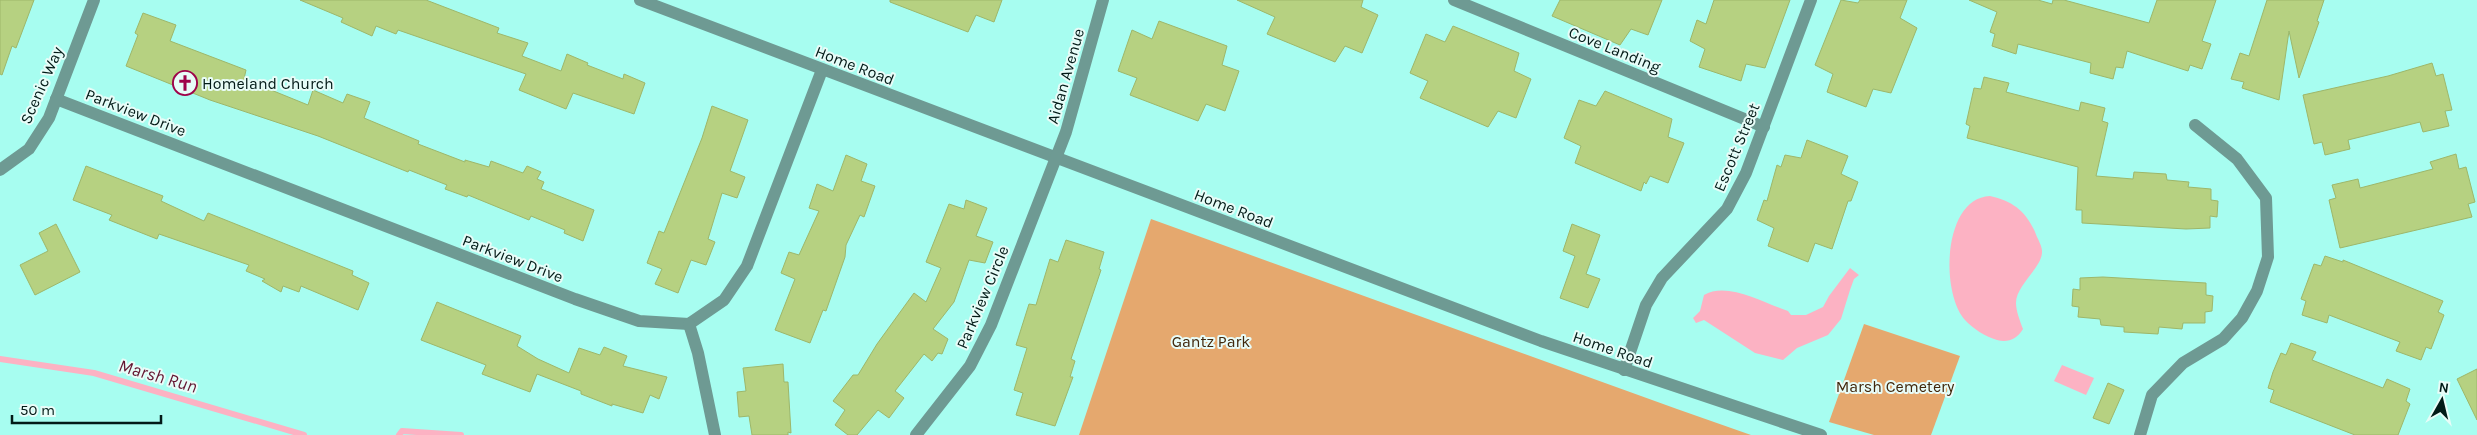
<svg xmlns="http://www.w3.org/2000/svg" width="2477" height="435" viewBox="0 0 2477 435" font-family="Karla,sans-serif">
	<rect width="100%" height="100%" fill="#a7fdf0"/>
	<g fill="#e5a86e">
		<polygon points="1151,219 1677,409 1751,435 1079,435"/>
		<polygon points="1864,324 1960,356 1931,435 1874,435 1829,422"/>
	</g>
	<g fill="#fcb2c3">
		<path d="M1990,196c24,5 38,17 47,41 2,4 5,10 5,14 1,16 -26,34 -26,52 0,8 4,18 7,26 -6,10 -15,14 -26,11 -11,-3 -25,-12 -32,-20 -25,-28 -22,-122 25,-124z"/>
		<path d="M1850,268l9,7 -5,4 -4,11 -9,29 -13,16 -31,13 -14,12 -28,-7 -51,-33 -8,3 -3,-5 7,-7 4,-16c23,-14 60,8 84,16l3,4h15l17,-8 6,-11z"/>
		<polygon points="2062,365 2094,378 2086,395 2054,381"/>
	</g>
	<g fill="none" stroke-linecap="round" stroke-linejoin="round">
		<g stroke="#fcb2c3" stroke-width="6">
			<polyline points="0,359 94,373 304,435"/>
			<polyline points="399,435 402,431 461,435"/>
		</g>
	</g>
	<g fill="#b6d181" stroke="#9db76a">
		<polygon points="0,0 34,0 16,48 12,46 2,75 0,74"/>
		<polygon points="300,0 426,0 499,28 497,33 528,43 522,56 561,71 567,54 588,63 587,65 623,79 624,74 645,83 634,114 573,93 566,109 519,90 526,74 398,30 396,34 376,26 372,36 341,22 343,18"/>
		<polygon points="890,0 1002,0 994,22 976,15 968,32 890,2"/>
		<polygon points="1237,0 1363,0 1361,7 1378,15 1362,53 1345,46 1335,62 1267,34 1275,17"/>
		<polygon points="1560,0 1662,0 1648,35 1631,29 1620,45 1552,16"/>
		<polygon points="1714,0 1790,0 1765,68 1746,64 1741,81 1699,67 1705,49 1690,41 1697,20 1706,24"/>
		<polygon points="1841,0 1858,3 1860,0 1907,0 1900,18 1917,28 1891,93 1873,89 1866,107 1827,92 1833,74 1815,65"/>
		<polygon points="1969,0 2038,0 2052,4 2053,0 2064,0 2149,23 2157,0 2216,0 2202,41 2211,44 2202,69 2190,65 2188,71 2127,51 2123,68 2116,67 2113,79 2090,73 2091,63 2018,44 2016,54 1992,46 1995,34 1990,32 1997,12"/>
		<polygon points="2267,0 2324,0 2317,21 2319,22 2299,78 2289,31 2279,100 2242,88 2244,82 2231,79 2240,53 2249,56"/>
		<polygon points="143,13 176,25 170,41 246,70 244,79 308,105 313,90 343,103 347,94 370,102 364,118 419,141 418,144 465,162 465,160 489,167 491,161 523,173 527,166 541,172 537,179 544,182 541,189 594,210 583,241 564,233 565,230 531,216 529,220 468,195 467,197 445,189 447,185 409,170 408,172 318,136 210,100 126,66 138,35 135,33"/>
		<polygon points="1159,21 1227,46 1222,65 1239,71 1225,111 1206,104 1198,121 1130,95 1137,78 1118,71 1132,30 1152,39"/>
		<polygon points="1453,26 1519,53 1514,71 1531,79 1516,118 1498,111 1488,127 1420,98 1428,81 1410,73 1426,34 1445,42"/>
		<polygon points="2432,63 2436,76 2443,74 2452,110 2445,111 2449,126 2423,132 2420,122 2348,140 2350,149 2325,155 2322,142 2314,144 2303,95 2388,76"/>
		<polygon points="1984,77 2009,83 2006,92 2079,111 2081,102 2105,108 2102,121 2108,123 2096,176 2133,179 2134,172 2166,174 2167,180 2189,182 2188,187 2211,189 2211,200 2218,201 2217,217 2210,216 2210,228 2186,229 2082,223 2082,210 2076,210 2078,167 1967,138 1970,126 1966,124 1974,88 1981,89"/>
		<polygon points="1605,91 1672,119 1668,137 1684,143 1668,183 1650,176 1646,184 1644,182 1641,191 1575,163 1581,146 1564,138 1579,100 1596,106"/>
		<polygon points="712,106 748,120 730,171 745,177 737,198 722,193 708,239 715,242 706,265 691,260 678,293 655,284 662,269 647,263 659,231 664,233 702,138"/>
		<polygon points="1807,140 1848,156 1841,174 1858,182 1851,201 1848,201 1832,249 1815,243 1808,262 1768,246 1774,228 1757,220 1764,200 1767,201 1777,165 1781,167 1785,155 1801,158"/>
		<polygon points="2456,154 2459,169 2466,167 2475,202 2468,204 2472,217 2340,248 2329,200 2336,198 2332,185 2358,179 2360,188 2433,169 2430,162"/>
		<polygon points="846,155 867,164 861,181 875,186 864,217 860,215 846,245 845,257 826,311 823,310 810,343 775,330 795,279 781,273 789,252 799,255 819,211 809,208 817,184 833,191"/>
		<polygon points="86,166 163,196 161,201 204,221 208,213 353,271 352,275 369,283 358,310 301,286 299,292 283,286 281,292 262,281 265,279 246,271 249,265 159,234 157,239 109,220 112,215 73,200"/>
		<polygon points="966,200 987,208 976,236 993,242 985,263 969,260 954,302 933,329 948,339 942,354 938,353 932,361 924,354 895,391 904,398 889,418 878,410 857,435 848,435 835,425 845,410 833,401 853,375 858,375 877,344 914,293 926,302 941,268 926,262 949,204 964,209"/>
		<polygon points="56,224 80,272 35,295 20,265 48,251 39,233"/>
		<polygon points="1572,224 1600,235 1586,274 1600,279 1588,308 1560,298 1575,256 1563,251"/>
		<polygon points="1066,240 1104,252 1099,269 1101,270 1071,359 1075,361 1070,377 1073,377 1055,426 1016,415 1023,393 1014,390 1027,348 1016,345 1029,304 1036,305 1050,259 1058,262"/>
		<polygon points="2325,256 2343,262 2343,260 2443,301 2438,312 2444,315 2431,349 2426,347 2421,360 2396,351 2400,342 2329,315 2327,323 2302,315 2306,301 2301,299 2314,264 2321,266"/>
		<polygon points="2103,277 2206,283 2206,295 2213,296 2212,311 2205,312 2205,323 2183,323 2182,329 2159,327 2158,334 2124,332 2124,327 2101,325 2100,319 2078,317 2079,307 2072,306 2073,289 2080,290 2080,278"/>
		<polygon points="437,302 521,336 517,346 538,359 569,373 579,348 600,355 604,347 627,356 623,366 667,377 659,399 650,395 643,413 612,404 612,406 581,394 581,391 537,374 530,392 482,374 486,365 421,340"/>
		<polygon points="2291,343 2316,352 2312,360 2383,388 2387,379 2410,389 2406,401 2410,404 2398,435 2355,435 2270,402 2274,390 2268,388 2273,372 2281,353 2286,355"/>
		<polygon points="783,364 784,382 788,382 791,433 788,432 788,435 752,435 749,416 739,417 737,392 746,391 743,368"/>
		<polygon points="2477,369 2477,420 2457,379"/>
		<polygon points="2108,383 2124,390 2109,424 2093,418"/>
	</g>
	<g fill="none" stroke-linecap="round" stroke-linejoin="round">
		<g stroke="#6e9a93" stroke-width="12">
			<polyline points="640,0 1541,341 1821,435"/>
			<polyline points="1454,0 1764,127"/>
			<polyline points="56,99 575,299 639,321 689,324 724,300 747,266 822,70"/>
			<polyline points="0,170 29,149 49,118 94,0"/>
			<polyline points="689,324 698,353 715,435"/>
			<polyline points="1624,370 1646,305 1662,278 1727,209 1746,173 1811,0"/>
			<polyline points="916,435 970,366 991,325 1066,132 1103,0"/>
			<polyline points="2140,435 2152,395 2183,363 2223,339 2242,318 2257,291 2268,257 2266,198 2237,159 2195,125"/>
		</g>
	</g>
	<defs>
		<symbol id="church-ring" viewBox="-11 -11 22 22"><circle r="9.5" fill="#e8fcf8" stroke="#9e034a" stroke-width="1.5"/><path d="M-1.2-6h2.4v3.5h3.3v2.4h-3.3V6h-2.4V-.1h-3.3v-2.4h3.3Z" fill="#9e034a"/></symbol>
	</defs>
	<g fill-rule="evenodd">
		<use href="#church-ring" x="171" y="69" width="28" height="28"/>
	</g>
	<g text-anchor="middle" stroke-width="4" stroke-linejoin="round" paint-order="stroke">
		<g font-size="16" fill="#021a17" stroke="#e8fcf8">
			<text transform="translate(1615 49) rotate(22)" y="6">Cove Landing</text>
			<text transform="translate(855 65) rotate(21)" y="6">Home Road</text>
			<text transform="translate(1065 76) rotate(-74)" y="6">Aidan Avenue</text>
			<text transform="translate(41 85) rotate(-66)" y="6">Scenic Way</text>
			<text transform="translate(136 112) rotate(21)" y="6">Parkview Drive</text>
			<text transform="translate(1736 147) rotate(-67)" y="6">Escott Street</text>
			<text transform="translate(1234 208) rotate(21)" y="6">Home Road</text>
			<text transform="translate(513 258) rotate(21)" y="6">Parkview Drive</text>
			<text transform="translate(982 297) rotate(-67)" y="6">Parkview Circle</text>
			<text transform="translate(1613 349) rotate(19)" y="6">Home Road</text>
		</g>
		<g font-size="16" fill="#021a17" stroke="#e8fcf8" text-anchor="start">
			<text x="202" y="89">Homeland Church</text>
		</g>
		<g font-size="16" fill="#41270b" stroke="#e8fcf8">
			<text x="1211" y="347">Gantz Park</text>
			<text x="1895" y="392">Marsh Cemetery</text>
		</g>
		<g font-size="18" font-style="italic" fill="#631531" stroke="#e8fcf8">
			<text transform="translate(158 376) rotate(16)" y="6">Marsh Run</text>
		</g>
	</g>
	<g transform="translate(2442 400) rotate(8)" stroke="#e8fcf8" stroke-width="4" paint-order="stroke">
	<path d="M0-4L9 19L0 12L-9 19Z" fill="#021a17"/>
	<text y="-8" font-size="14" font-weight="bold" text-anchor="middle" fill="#021a17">N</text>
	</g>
	<path d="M12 415v8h149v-8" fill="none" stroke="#021a17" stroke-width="2.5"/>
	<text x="20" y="415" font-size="15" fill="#021a17" stroke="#e8fcf8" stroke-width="4" paint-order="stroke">50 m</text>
</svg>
